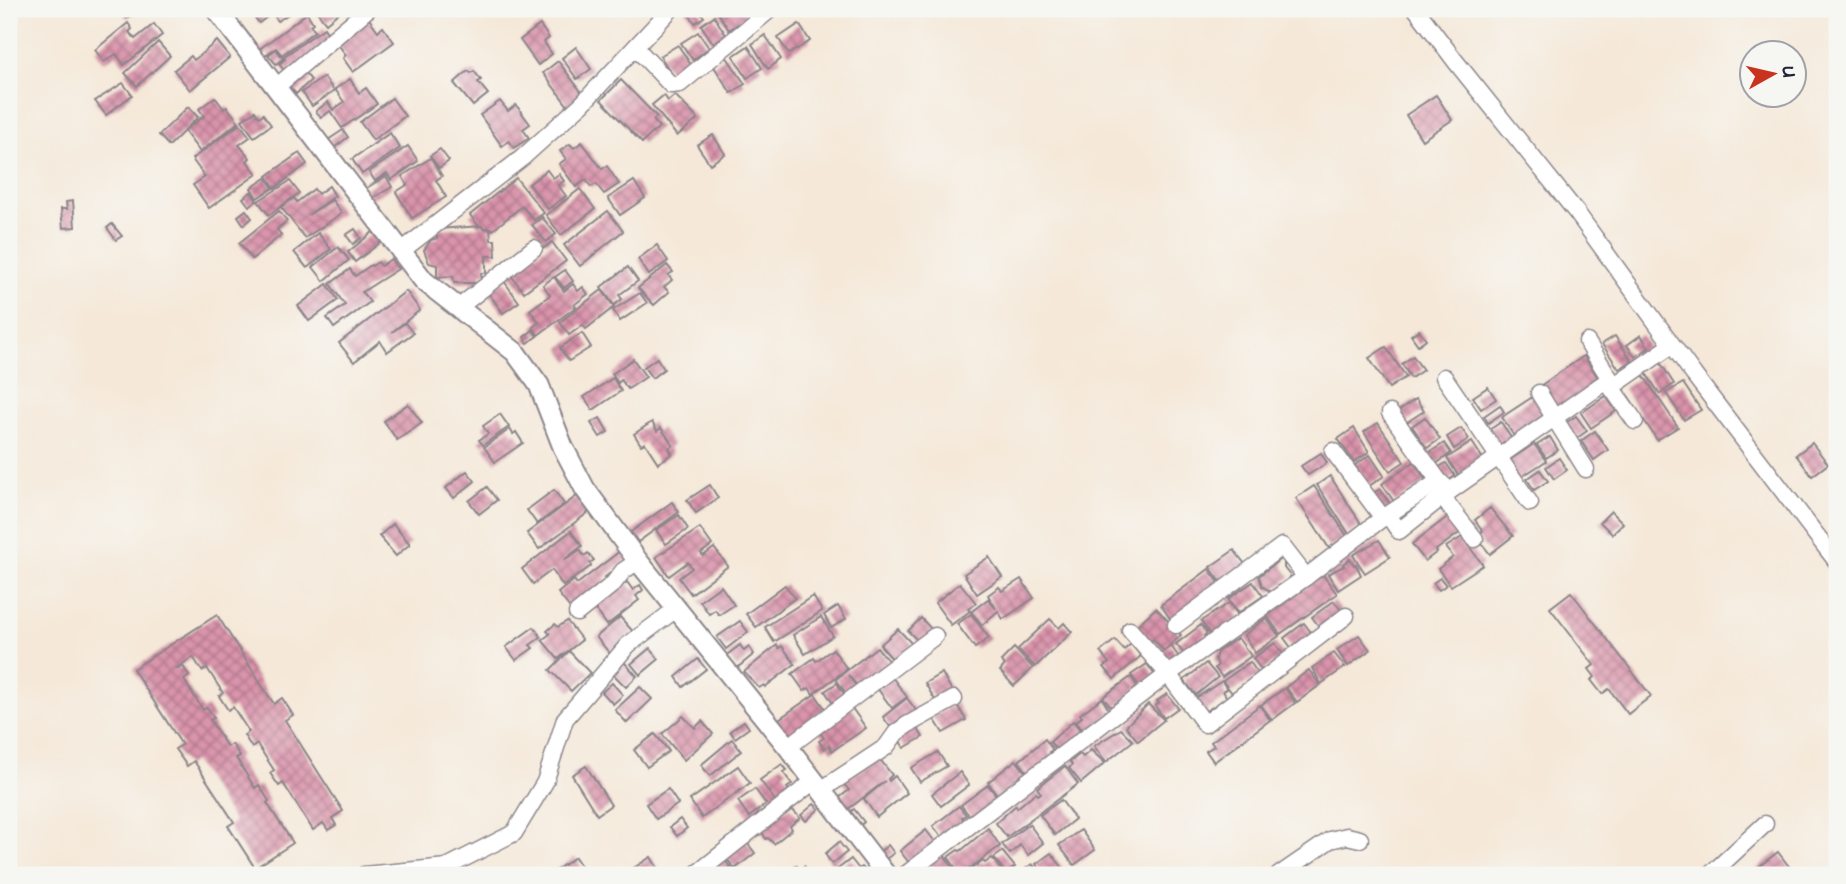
<svg xmlns="http://www.w3.org/2000/svg" width="1846" height="884" viewBox="0 0 1846 884" font-family="'Architects Daughter',sans-serif">
	<defs>
		<pattern id="building-cross-hatch" width="8" height="8" patternUnits="userSpaceOnUse" patternTransform="scale(1.75)"><rect width="8" height="8" fill="#da94ab"/><path d="M0 0l8 8M0 8l8-8" fill="none" stroke="#b0788c"/></pattern>
	</defs>
	<rect width="100%" height="100%" fill="#f6f6f2"/>
	<filter id="ink" filterUnits="userSpaceOnUse"><feTurbulence type="fractalNoise" baseFrequency=".0143" numOctaves="2"/><feDisplacementMap in="SourceGraphic" scale="14" xChannelSelector="R" yChannelSelector="G"/><feConvolveMatrix kernelMatrix="1 2 1 2 8 2 1 2 1" color-interpolation-filters="sRGB"/></filter>
	<filter id="wash" filterUnits="userSpaceOnUse"><feTurbulence type="fractalNoise" baseFrequency=".00686" numOctaves="4" result="noise"/><feDisplacementMap in="SourceGraphic" scale="28" xChannelSelector="R" yChannelSelector="G"/><feGaussianBlur stdDeviation="1.57" result="paint"/><feColorMatrix in="noise" values="0 0 0 0 0 0 0 0 0 0 0 0 0 0 0 0 0 1.4 0 .05"/><feComposite in="paint" operator="in"/></filter>
	<g filter="url(#wash)">
		<rect width="100%" height="100%" fill="#f5e8d8"/>
		<g id="blocks">
			<g fill="url(#building-cross-hatch)">
				<polygon points="120,9 139,9 127,18"/>
				<polygon points="239,9 267,9 271,14 259,23 250,11 244,15"/>
				<polygon points="269,9 296,9 278,21"/>
				<polygon points="315,9 341,9 342,10 326,23"/>
				<polygon points="685,9 698,9 704,17 695,23"/>
				<polygon points="723,9 743,9 749,17 729,30 718,13"/>
				<polygon points="307,13 313,23 310,25 315,31 282,55 276,48 262,57 257,51"/>
				<polygon points="367,16 378,31 383,27 394,42 353,72 343,58 346,55 334,39"/>
				<polygon points="714,16 726,35 713,43 701,25"/>
				<polygon points="128,23 132,29 129,32 135,39 154,24 162,35 124,65 116,54 104,62 95,50"/>
				<polygon points="799,24 810,41 789,54 778,38"/>
				<polygon points="540,25 549,38 544,42 552,54 538,65 520,40"/>
				<polygon points="324,28 331,38 286,73 279,64 285,59 283,57"/>
				<polygon points="698,32 709,48 693,60 681,43"/>
				<polygon points="765,35 781,59 768,69 752,44"/>
				<polygon points="217,41 230,57 190,90 174,70 191,56 194,60"/>
				<polygon points="158,42 170,56 137,86 125,73"/>
				<polygon points="678,45 691,65 674,77 660,56"/>
				<polygon points="748,46 762,68 747,78 733,56"/>
				<polygon points="576,47 591,69 577,79 562,58"/>
				<polygon points="276,49 283,59 276,64 268,55"/>
				<polygon points="726,56 745,84 731,93 713,65"/>
				<polygon points="558,61 583,94 568,106 543,73"/>
				<polygon points="468,71 471,73 474,71 481,80 478,82 488,94 473,106 454,83"/>
				<polygon points="305,73 311,80 296,94 290,87"/>
				<polygon points="324,77 334,91 312,106 302,92"/>
				<polygon points="350,79 359,93 366,88 377,104 342,128 330,111 321,118 316,111 328,102 333,110 344,102 335,89"/>
				<polygon points="621,80 657,117 653,120 659,127 642,143 601,100"/>
				<polygon points="123,83 132,95 106,115 95,101"/>
				<polygon points="664,95 668,101 675,95 698,119 677,136 652,105"/>
				<polygon points="1436,95 1452,120 1422,140 1406,115"/>
				<polygon points="215,97 224,109 227,107 239,122 200,152 184,131 204,116 199,109"/>
				<polygon points="392,98 405,116 373,140 360,122"/>
				<polygon points="500,101 508,111 516,105 530,124 523,129 529,138 514,148 509,141 502,146 480,115"/>
				<polygon points="188,107 198,117 169,146 159,135"/>
				<polygon points="255,111 259,117 263,114 271,125 254,137 242,120"/>
				<polygon points="240,124 250,137 239,145 250,158 247,161 257,174 209,208 193,185 205,177 192,159"/>
				<polygon points="343,130 348,137 334,148 328,140"/>
				<polygon points="390,133 400,148 362,174 352,159"/>
				<polygon points="713,135 725,154 710,164 697,145"/>
				<polygon points="582,142 602,169 607,166 619,184 604,194 596,184 591,187 586,180 576,187 559,164 566,159 560,151 570,144 574,148"/>
				<polygon points="408,146 418,161 391,180 387,173 375,181 369,172"/>
				<polygon points="440,149 449,161 439,168 430,156"/>
				<polygon points="299,153 307,164 275,188 267,176"/>
				<polygon points="431,158 442,176 436,180 446,197 412,218 396,192 407,185 402,176"/>
				<polygon points="547,170 553,178 559,174 564,181 558,185 566,196 548,209 529,184"/>
				<polygon points="386,176 392,187 371,199 365,189"/>
				<polygon points="266,178 273,188 257,198 251,188"/>
				<polygon points="516,178 544,213 534,220 522,206 493,230 491,228 482,228 490,229 491,240 495,240 496,256 486,256 486,273 481,273 482,283 454,283 453,276 437,277 437,265 429,263 424,250 431,240 437,238 437,229 483,226 478,225 470,215"/>
				<polygon points="290,181 299,193 269,215 258,201"/>
				<polygon points="634,181 645,198 620,215 608,198"/>
				<polygon points="329,186 335,196 308,215 332,200 342,213 305,238 281,207 294,198 297,202 314,189 318,194"/>
				<polygon points="580,189 595,209 561,235 546,215"/>
				<polygon points="251,192 257,201 249,206 243,198"/>
				<polygon points="73,201 75,227 63,228 61,209 67,209 66,202"/>
				<polygon points="246,210 252,218 244,225 238,216"/>
				<polygon points="279,211 287,221 277,229 281,235 252,259 239,243"/>
				<polygon points="608,211 623,231 580,266 564,245"/>
				<polygon points="542,217 556,234 546,242 532,225"/>
				<polygon points="112,224 122,236 116,240 107,228"/>
				<polygon points="355,229 361,238 353,244 346,235"/>
				<polygon points="373,232 381,242 355,262 348,252"/>
				<polygon points="318,233 331,249 307,268 294,252"/>
				<polygon points="552,242 566,261 524,292 510,274"/>
				<polygon points="657,245 668,261 649,275 638,259"/>
				<polygon points="338,247 349,260 324,281 313,267"/>
				<polygon points="391,259 398,269 362,292 370,302 334,328 327,318 345,305 330,284 350,269 355,276 371,265 372,266 378,262 381,266"/>
				<polygon points="667,265 673,272 668,275 672,280 664,287 669,292 654,305 638,288"/>
				<polygon points="628,267 638,281 619,295 622,299 614,305 601,287"/>
				<polygon points="565,270 573,281 564,288 555,277"/>
				<polygon points="554,277 564,291 573,284 578,291 583,287 588,294 574,305 576,307 538,335 533,327 539,322 530,310 550,295 543,285"/>
				<polygon points="504,281 519,302 503,313 488,292"/>
				<polygon points="327,284 338,300 309,321 298,306"/>
				<polygon points="602,290 614,307 586,329 583,325 569,335 560,322"/>
				<polygon points="406,291 420,310 392,332 405,323 413,333 387,352 380,341 354,362 339,343"/>
				<polygon points="640,293 647,303 620,321 613,310"/>
				<polygon points="533,330 537,336 528,343 524,337"/>
				<polygon points="1419,330 1426,339 1418,345 1411,335"/>
				<polygon points="582,333 591,347 569,361 560,348"/>
				<polygon points="1641,335 1649,348 1635,357 1627,345"/>
				<polygon points="1615,336 1632,361 1619,369 1602,344"/>
				<polygon points="1386,347 1406,377 1389,388 1369,358"/>
				<polygon points="1413,356 1423,370 1411,378 1402,364"/>
				<polygon points="1584,356 1600,381 1553,413 1537,388"/>
				<polygon points="657,358 664,369 652,378 644,367"/>
				<polygon points="633,359 646,377 628,389 621,380 618,383 612,374"/>
				<polygon points="1660,362 1674,384 1660,394 1645,372"/>
				<polygon points="1643,375 1678,427 1657,440 1623,388"/>
				<polygon points="613,378 621,391 593,410 584,397"/>
				<polygon points="1683,383 1701,410 1684,420 1666,393"/>
				<polygon points="1488,387 1496,399 1481,409 1473,397"/>
				<polygon points="1534,396 1547,415 1514,436 1502,417"/>
				<polygon points="1606,396 1616,411 1591,428 1581,413"/>
				<polygon points="1416,399 1424,411 1404,424 1397,412"/>
				<polygon points="408,404 422,423 397,440 384,421"/>
				<polygon points="1500,405 1504,412 1488,423 1484,416"/>
				<polygon points="500,414 509,427 483,445 479,440 488,434 483,426"/>
				<polygon points="1576,416 1587,431 1571,442 1561,426"/>
				<polygon points="1425,417 1440,439 1427,448 1412,426"/>
				<polygon points="600,418 608,432 600,437 591,423"/>
				<polygon points="652,422 657,431 661,428 673,445 669,448 672,454 658,463 645,443 641,445 634,434"/>
				<polygon points="1501,422 1513,441 1498,451 1485,433"/>
				<polygon points="1378,423 1404,462 1390,471 1364,432"/>
				<polygon points="1354,428 1369,452 1354,462 1338,439"/>
				<polygon points="1461,428 1469,439 1454,449 1447,437"/>
				<polygon points="510,429 513,434 516,432 523,443 495,462 484,447"/>
				<polygon points="1595,431 1608,450 1594,460 1581,441"/>
				<polygon points="1550,437 1558,450 1546,458 1537,445"/>
				<polygon points="1472,442 1483,459 1458,475 1447,458"/>
				<polygon points="1444,443 1451,453 1436,464 1429,453"/>
				<polygon points="1812,443 1828,464 1812,476 1796,455"/>
				<polygon points="1534,444 1546,461 1515,481 1504,464"/>
				<polygon points="1321,453 1327,463 1308,475 1301,466"/>
				<polygon points="1370,455 1384,476 1369,486 1355,465"/>
				<polygon points="1559,458 1567,470 1554,479 1546,467"/>
				<polygon points="1414,462 1427,482 1395,503 1382,484"/>
				<polygon points="1446,463 1455,476 1445,483 1436,469"/>
				<polygon points="1540,470 1548,481 1534,490 1527,479"/>
				<polygon points="467,471 475,481 454,498 446,488"/>
				<polygon points="1330,476 1362,525 1349,534 1317,485"/>
				<polygon points="710,485 718,498 696,513 687,500"/>
				<polygon points="1314,486 1347,536 1329,548 1296,498"/>
				<polygon points="487,487 497,500 479,514 469,501"/>
				<polygon points="1380,489 1393,509 1379,518 1365,498"/>
				<polygon points="554,490 564,504 537,524 527,510"/>
				<polygon points="577,496 589,512 539,549 527,533"/>
				<polygon points="672,502 679,512 638,542 631,532"/>
				<polygon points="1490,508 1513,536 1490,554 1476,536 1483,531 1475,520"/>
				<polygon points="1611,511 1623,523 1612,534 1600,522"/>
				<polygon points="679,515 688,529 666,544 656,530"/>
				<polygon points="1450,515 1462,531 1436,550 1437,552 1425,561 1412,544"/>
				<polygon points="393,524 410,544 396,556 379,536"/>
				<polygon points="700,528 712,545 701,553 703,556 714,548 728,566 691,594 679,578 692,568 688,562 669,576 656,557"/>
				<polygon points="571,531 582,546 564,560 580,550 584,556 588,553 594,560 590,563 591,566 563,586 552,570 533,584 522,569"/>
				<polygon points="1462,537 1483,565 1451,586 1438,569 1453,557 1446,547"/>
				<polygon points="1379,540 1390,557 1365,573 1353,555"/>
				<polygon points="1234,550 1245,564 1221,582 1210,567"/>
				<polygon points="620,551 627,560 604,578 610,585 574,613 558,593 574,580 577,584"/>
				<polygon points="1284,556 1284,568 1291,577 1271,592 1262,586 1259,576"/>
				<polygon points="989,557 1002,577 977,594 964,574"/>
				<polygon points="1350,559 1354,565 1356,564 1361,575 1338,590 1328,574 1344,566 1343,564"/>
				<polygon points="1209,569 1220,584 1171,620 1161,605"/>
				<polygon points="1323,575 1337,594 1280,634 1267,616"/>
				<polygon points="1440,578 1446,585 1439,590 1433,583"/>
				<polygon points="1021,579 1034,598 1003,619 998,611 982,625 971,612 988,599 996,609 988,595 999,587 1002,591"/>
				<polygon points="627,582 633,590 640,585 643,590 636,596 639,600 607,625 591,603 611,593"/>
				<polygon points="1253,582 1263,596 1238,613 1228,599"/>
				<polygon points="960,583 976,603 968,609 970,611 951,625 935,603"/>
				<polygon points="785,585 795,598 756,627 746,614"/>
				<polygon points="721,586 734,605 719,615 715,610 709,614 700,601"/>
				<polygon points="1571,592 1651,696 1628,714 1609,689 1602,694 1591,680 1595,677 1589,669 1594,665 1550,608"/>
				<polygon points="813,596 822,611 774,642 765,627"/>
				<polygon points="1334,601 1343,613 1321,629 1312,617"/>
				<polygon points="1229,603 1240,618 1213,638 1201,621"/>
				<polygon points="838,606 846,619 831,628 824,615"/>
				<polygon points="1156,608 1181,635 1164,651 1153,639 1147,645 1133,629"/>
				<polygon points="971,614 989,638 975,648 957,624"/>
				<polygon points="217,615 274,704 282,698 293,715 285,720 343,811 332,818 336,825 328,830 323,823 313,830 283,783 279,786 270,773 274,770 257,744 252,748 244,735 249,732 233,707 228,710 219,696 223,693 207,668 202,671 193,657 177,668 178,669 183,666 189,676 184,680 203,710 207,707 214,718 210,720 227,747 232,744 240,756 236,758 255,788 259,785 269,801 267,803 293,843 255,868 228,826 234,822 194,761 187,766 175,749 182,745 133,669"/>
				<polygon points="620,617 636,635 611,655 596,637"/>
				<polygon points="821,617 833,636 805,654 793,635"/>
				<polygon points="921,618 934,632 922,645 908,631"/>
				<polygon points="1266,618 1279,636 1255,653 1244,635"/>
				<polygon points="1050,619 1059,628 1064,623 1072,632 1035,667 1018,649"/>
				<polygon points="567,621 582,640 558,659 542,640 550,634 547,631 555,624 558,627"/>
				<polygon points="740,621 748,632 726,649 717,637"/>
				<polygon points="1304,623 1313,635 1293,650 1284,638"/>
				<polygon points="1201,625 1207,633 1204,636 1208,640 1186,656 1176,644"/>
				<polygon points="534,627 541,637 530,645 533,648 516,660 506,647"/>
				<polygon points="898,629 913,645 895,662 880,645"/>
				<polygon points="1359,635 1370,650 1348,666 1337,650"/>
				<polygon points="1238,638 1251,656 1222,677 1215,668 1218,665 1215,659 1217,652"/>
				<polygon points="1115,640 1124,650 1131,644 1141,656 1114,679 1104,667 1109,663 1100,652"/>
				<polygon points="1275,643 1284,656 1262,671 1253,658"/>
				<polygon points="740,645 744,651 749,647 754,654 737,668 727,655"/>
				<polygon points="777,645 779,648 782,646 795,664 765,687 764,685 759,688 744,672"/>
				<polygon points="1171,646 1181,660 1169,669 1159,654"/>
				<polygon points="877,647 890,663 859,688 848,675 860,692 850,699 836,679"/>
				<polygon points="650,648 659,659 640,675 631,664"/>
				<polygon points="1014,648 1033,668 1014,686 1000,671 1005,665 1001,661"/>
				<polygon points="833,649 847,669 813,694 809,688 804,691 792,674 814,658 816,661"/>
				<polygon points="569,651 590,673 571,691 550,670"/>
				<polygon points="1334,653 1345,667 1321,684 1312,668"/>
				<polygon points="698,659 706,669 683,687 676,677"/>
				<polygon points="624,662 637,676 626,687 612,673"/>
				<polygon points="1250,662 1259,675 1232,693 1223,681"/>
				<polygon points="1206,663 1218,677 1196,695 1184,680"/>
				<polygon points="1147,664 1159,681 1143,692 1131,675"/>
				<polygon points="1309,670 1320,685 1297,702 1286,687"/>
				<polygon points="942,673 955,696 938,705 925,683"/>
				<polygon points="892,677 907,697 892,708 877,688"/>
				<polygon points="1131,677 1138,687 1114,711 1103,697"/>
				<polygon points="1222,681 1227,689 1223,691 1227,698 1204,712 1196,698"/>
				<polygon points="612,683 623,695 613,704 602,692"/>
				<polygon points="837,683 848,700 836,708 825,691"/>
				<polygon points="640,687 652,699 627,723 615,710"/>
				<polygon points="1285,688 1295,703 1272,720 1261,705"/>
				<polygon points="815,694 826,710 790,742 776,721"/>
				<polygon points="1167,694 1178,708 1164,718 1155,706 1159,703 1157,701"/>
				<polygon points="907,698 918,713 894,732 883,717"/>
				<polygon points="1102,698 1111,713 1087,736 1075,722 1082,717 1080,714"/>
				<polygon points="956,703 966,720 943,733 933,717"/>
				<polygon points="849,704 866,728 832,751 829,745 824,749 819,741 824,738 816,727"/>
				<polygon points="1148,704 1164,720 1138,741 1126,726"/>
				<polygon points="1260,705 1270,720 1214,762 1206,751 1214,746 1211,742"/>
				<polygon points="683,716 695,728 702,721 713,734 684,760 662,734"/>
				<polygon points="744,721 749,728 735,738 730,731"/>
				<polygon points="1073,721 1084,735 1061,755 1050,742"/>
				<polygon points="916,726 923,737 904,748 897,736"/>
				<polygon points="1121,729 1133,741 1106,762 1094,746"/>
				<polygon points="655,734 669,751 647,767 634,750"/>
				<polygon points="732,739 741,751 710,776 701,765"/>
				<polygon points="1045,739 1053,750 1049,752 1055,760 1031,777 1019,761"/>
				<polygon points="1091,750 1105,763 1081,783 1069,768 1072,765 1070,762 1080,754 1083,757"/>
				<polygon points="938,752 947,766 920,782 911,768"/>
				<polygon points="879,758 892,775 888,779 889,781 895,776 907,793 877,817 864,799 885,781 843,813 834,802 849,790 842,782"/>
				<polygon points="1016,760 1030,778 1001,800 988,782"/>
				<polygon points="782,764 787,770 783,772 792,784 787,788 793,796 779,806 760,780"/>
				<polygon points="586,766 611,805 597,815 572,775"/>
				<polygon points="738,766 750,783 702,818 690,800"/>
				<polygon points="1065,766 1078,784 1007,837 996,823 1016,805 1017,808 1030,797 1036,793 1038,795 1041,793 1037,788"/>
				<polygon points="960,772 969,785 941,806 932,794"/>
				<polygon points="988,785 999,799 972,819 961,805"/>
				<polygon points="668,789 678,804 656,819 646,804"/>
				<polygon points="755,789 766,804 749,817 738,801"/>
				<polygon points="1061,800 1075,819 1055,835 1040,815"/>
				<polygon points="814,804 819,809 806,821 801,815"/>
				<polygon points="959,806 966,815 962,817 967,824 945,841 933,826"/>
				<polygon points="790,807 800,818 790,826 792,829 774,844 768,838 766,839 759,827"/>
				<polygon points="854,809 864,822 858,827 847,814"/>
				<polygon points="680,819 687,828 677,836 670,827"/>
				<polygon points="1029,824 1043,843 1028,855 1020,845 1010,854 1002,844"/>
				<polygon points="988,828 1000,846 961,875 948,857 958,850 960,851 963,849"/>
				<polygon points="926,830 936,843 910,864 900,851"/>
				<polygon points="1081,830 1095,850 1074,865 1059,845"/>
				<polygon points="745,840 755,853 735,869 724,856"/>
				<polygon points="839,842 847,852 832,864 825,854"/>
				<polygon points="888,845 894,853 882,862 876,855"/>
				<polygon points="1002,851 1015,867 1006,873 994,858"/>
				<polygon points="1778,852 1791,869 1783,875 1762,875 1757,868"/>
				<polygon points="1051,853 1063,868 1053,875 1044,875 1036,864"/>
				<polygon points="943,854 959,875 916,875"/>
				<polygon points="575,857 587,875 558,875 555,871"/>
				<polygon points="651,857 660,872 655,875 628,875 626,873"/>
				<polygon points="722,857 735,873 732,875 708,875 705,871"/>
				<polygon points="992,858 1004,874 1002,875 963,875 983,861 985,863"/>
				<polygon points="851,859 859,869 862,867 869,875 830,875"/>
				<polygon points="1032,864 1041,875 1017,875"/>
				<polygon points="796,865 800,870 804,866 811,875 783,875"/>
			</g>
		</g>
	</g>
	<g filter="url(#ink)">
		<use href="#blocks" fill-opacity="0" stroke="#8c858a" stroke-width="2"/>
		<g fill="none" stroke-linecap="round" stroke-linejoin="round">
			<defs>
				<g id="minor">
					<polyline points="1416,9 1456,62 1577,213 1694,375 1837,562"/>
					<polyline points="636,48 671,85 680,84 766,13"/>
					<polyline points="275,88 368,9"/>
					<polyline points="400,252 522,158 582,104 671,9"/>
					<polyline points="458,308 534,248"/>
					<polyline points="1587,342 1612,382"/>
					<polyline points="1444,377 1530,503"/>
					<polyline points="1608,383 1635,421"/>
					<polyline points="1539,393 1586,469"/>
					<polyline points="1390,413 1439,481"/>
					<polyline points="1333,451 1383,518"/>
					<polyline points="1450,491 1442,497 1475,539"/>
					<polyline points="1388,515 1399,531 1442,497"/>
					<polyline points="577,613 613,584 623,571 638,561"/>
					<polyline points="1176,625 1282,546 1306,577"/>
					<polyline points="1130,630 1168,674 1205,724 1346,616"/>
					<polyline points="788,747 935,636"/>
					<polyline points="821,790 886,747 896,733 907,725 954,699"/>
					<polyline points="364,875 447,867 514,833 545,782 565,719 628,645 676,609"/>
					<polyline points="695,875 814,781"/>
					<polyline points="905,875 1168,674 1306,577 1380,520 1439,481 1450,491 1604,383 1619,382 1672,345"/>
					<polyline points="1279,875 1330,840 1347,836 1360,839"/>
					<polyline points="1710,875 1765,824"/>
				</g>
				<polyline id="tertiary" points="216,9 424,281 515,352 539,385 563,447 585,489 638,561 788,747 886,875"/>
			</defs>
			<use href="#minor" stroke="#8c858a" stroke-width="19"/>
			<use href="#tertiary" stroke="#8c858a" stroke-width="23"/>
			<use href="#minor" stroke="#fff" stroke-width="16"/>
			<use href="#tertiary" stroke="#fff" stroke-width="19"/>
		</g>
	</g>
	<rect width="1846" height="884" fill="none" stroke="#f6f6f2" stroke-width="35"/>
	<g transform="translate(1773 74) rotate(82)"><circle r="33" fill="#f6f6f2" stroke="#a1a1a9" stroke-width="2"/>
	<path d="M0-5L12 26L0 18L-12 26Z" fill="#c8321e"/>
	<text y="-10" font-size="19" font-weight="bold" text-anchor="middle" fill="#22223b">U</text>
	</g>
</svg>
